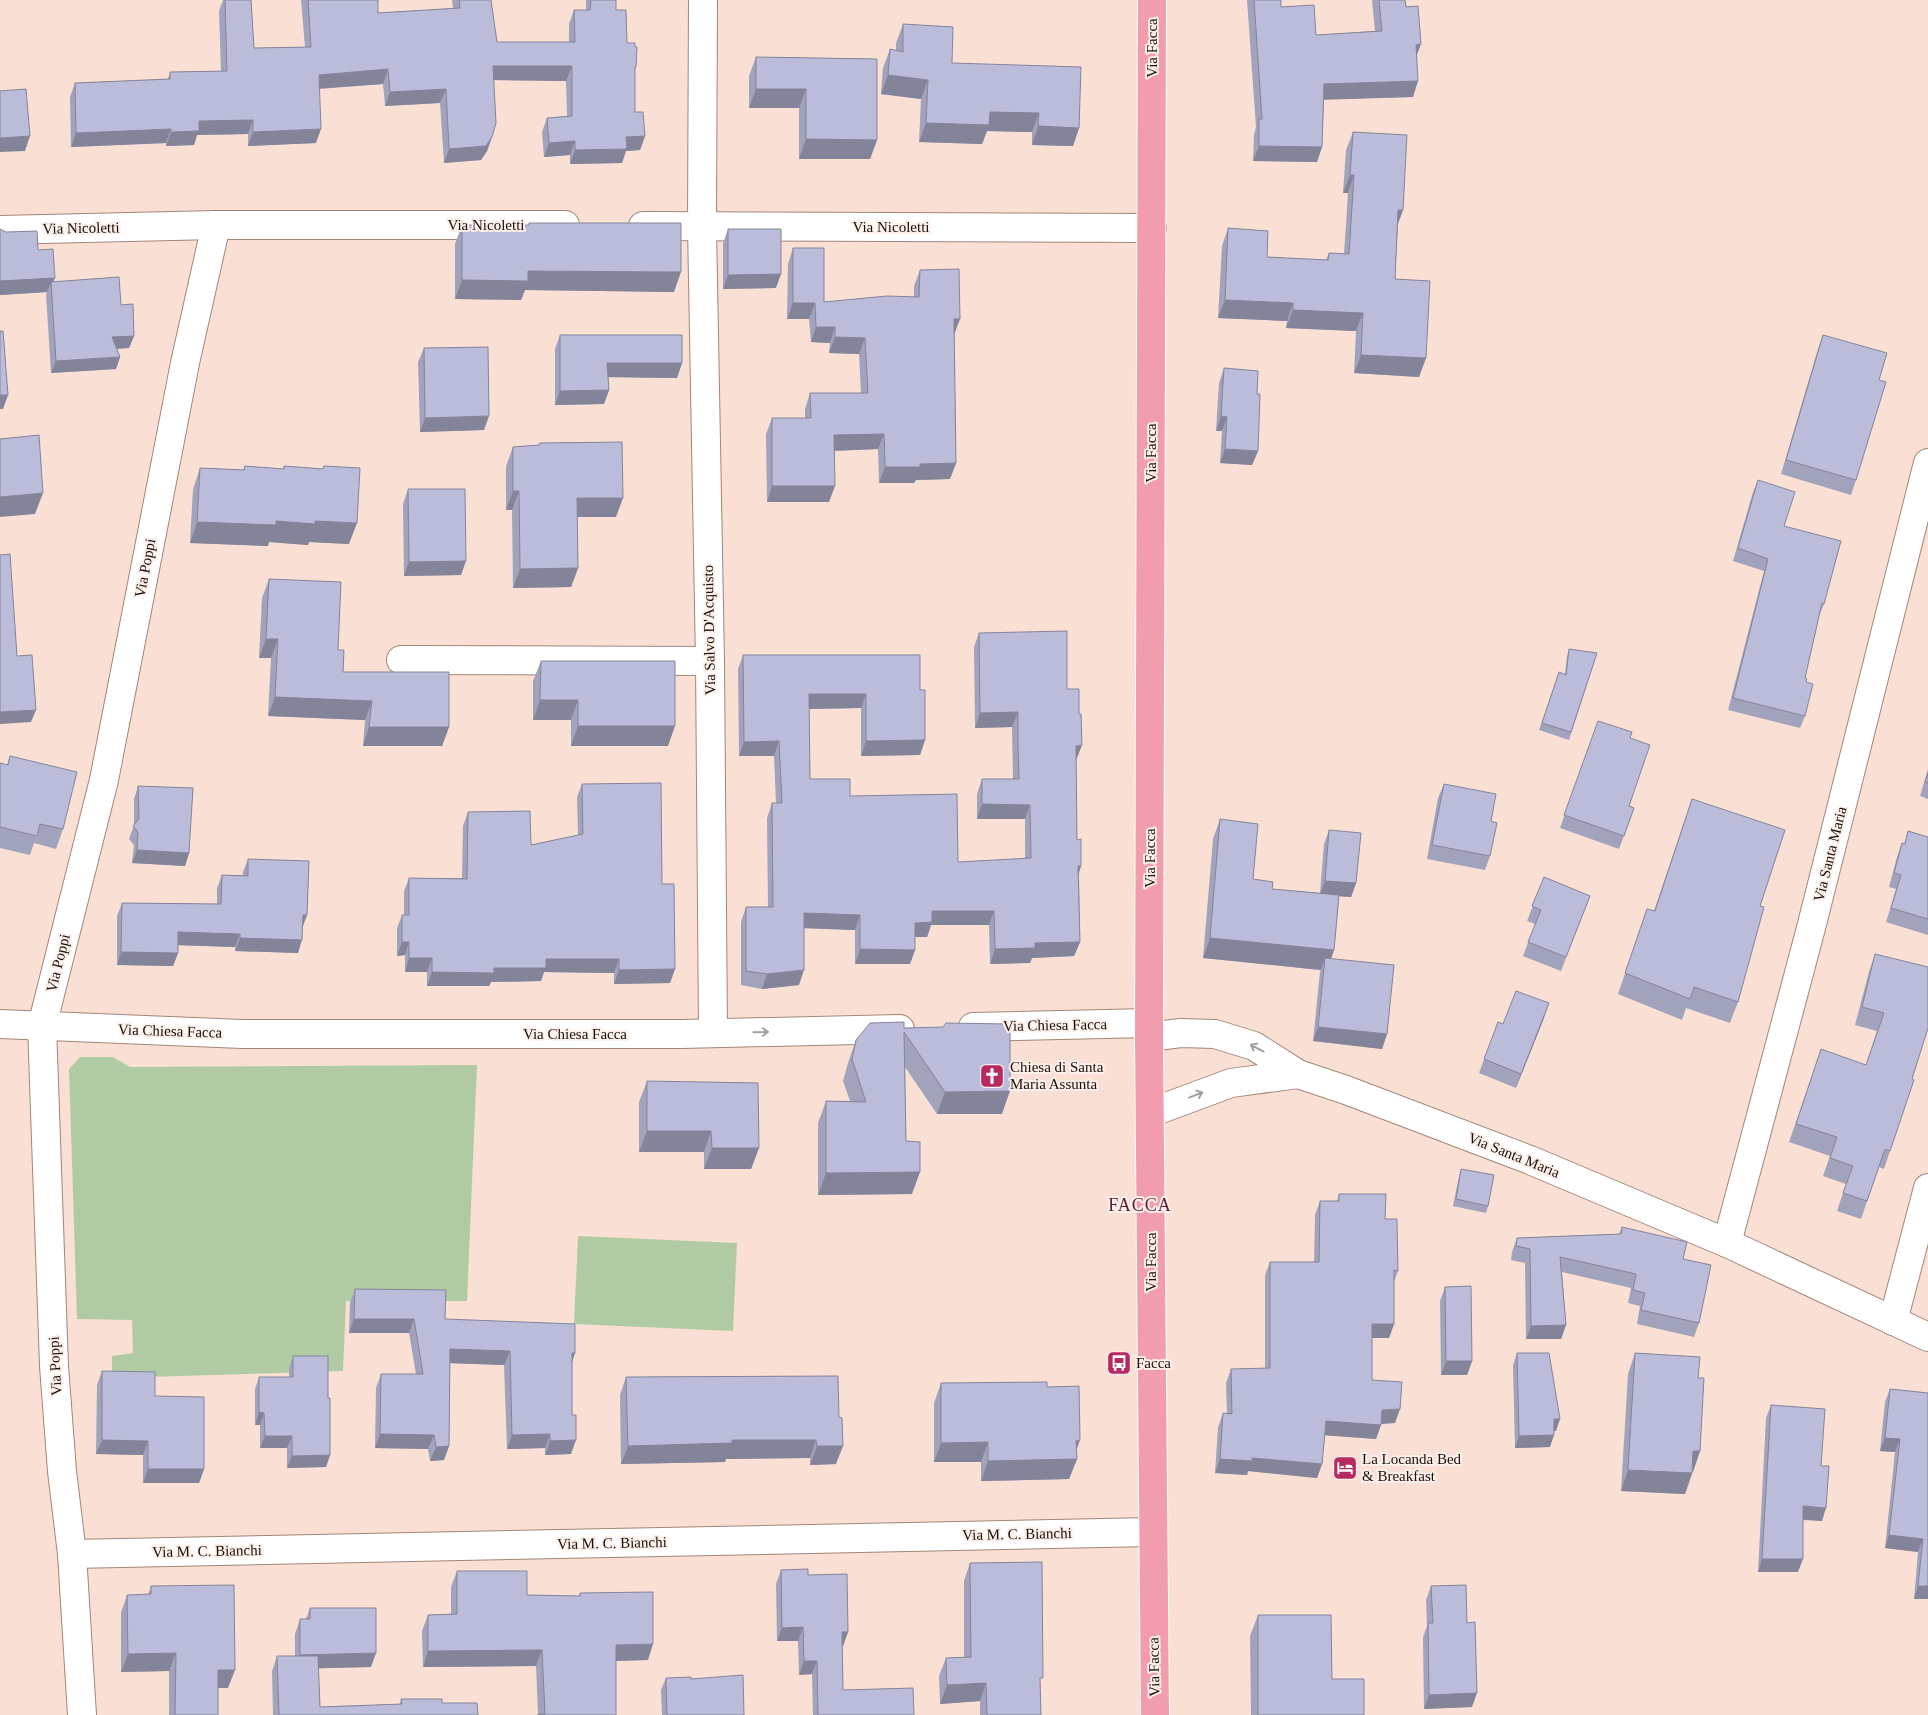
<svg xmlns="http://www.w3.org/2000/svg" width="1928" height="1715" viewBox="0 0 1928 1715" font-family="'Times New Roman',serif">
	<rect width="100%" height="100%" fill="#fae0d4"/>
	<g fill="#b0cba4">
		<polygon points="80,1057 113,1057 130,1067 477,1065 467,1301 346,1301 343,1371 112,1378 112,1356 133,1353 132,1320 77,1319 69,1069"/>
		<polygon points="578,1236 737,1243 733,1331 574,1324"/>
	</g>
	<g fill="none" stroke-linecap="round" stroke-linejoin="round">
		<defs>
			<g id="street">
				<polyline points="703,0 702,226 710,661 713,1033"/>
				<polyline points="643,226 1152,228"/>
				<polyline points="0,230 216,225 565,225"/>
				<polyline points="401,660 710,661"/>
				<polyline points="0,1024 242,1034 682,1034 900,1029"/>
				<polyline points="973,1027 1149,1023"/>
				<polyline points="1727,1243 1811,928 1928,463"/>
				<polyline points="1893,1321 1928,1188"/>
				<polyline points="72,1554 1152,1532"/>
				<polyline points="82,1715 72,1554 62,1471 54,1366 42,1026 104,780 185,363 216,225"/>
			</g>
			<g id="secondary">
				<polyline points="1149,1037 1181,1033 1215,1034 1254,1046 1298,1074 1346,1090 1530,1160 1727,1243 1928,1337"/>
				<polyline points="1150,1113 1231,1083 1298,1074"/>
			</g>
			<polyline id="primary" points="1152,0 1149,1037 1155,1715"/>
		</defs>
		<use href="#street" stroke="#a38578" stroke-width="30"/>
		<use href="#secondary" stroke="#a38578" stroke-width="30"/>
		<use href="#primary" stroke="#fff" stroke-width="30"/>
		<use href="#street" stroke="#fff" stroke-width="28"/>
		<use href="#secondary" stroke="#fff" stroke-width="28"/>
		<use href="#primary" stroke="#f19dad" stroke-width="28"/>
	</g>
	<g fill="#a1a2bb">
		<polygon points="223,0 251,0 254,48 305,47 301,0 378,0 378,13 453,8 452,0 491,0 497,42 569,42 569,24 574,10 586,10 586,0 616,0 616,10 627,43 635,71 635,112 645,136 640,150 626,151 622,163 570,164 570,155 544,157 542,132 547,118 567,116 566,81 494,80 492,137 487,151 481,160 444,163 440,103 385,106 383,84 319,89 316,143 248,146 248,134 197,135 194,145 166,146 166,143 71,147 70,97 75,83 168,79 170,72 221,71 219,11"/>
		<polygon points="1247,0 1281,0 1281,7 1316,35 1375,31 1372,0 1405,0 1417,56 1413,97 1324,99 1322,147 1317,162 1253,161 1254,135 1256,127"/>
		<polygon points="903,24 952,63 1079,128 1073,146 1032,145 1032,132 987,131 982,144 919,142 921,99 881,94 883,68 890,49 896,50 896,43"/>
		<polygon points="756,57 877,59 877,140 870,159 799,159 799,108 749,108 749,76"/>
		<polygon points="1353,132 1403,210 1398,224 1395,279 1426,358 1419,377 1354,373 1356,331 1286,328 1287,321 1218,318 1222,246 1228,228 1267,257 1326,260 1329,253 1344,254 1348,193 1343,193 1346,150"/>
		<polygon points="529,223 674,292 525,290 521,300 455,299 455,244 462,225 528,225"/>
		<polygon points="0,229 38,250 54,281 121,305 134,336 129,348 117,349 120,357 116,369 51,373 46,294 47,292 0,295"/>
		<polygon points="728,229 776,288 723,289 723,243"/>
		<polygon points="793,248 824,302 914,297 914,286 920,270 954,335 956,463 950,479 916,480 914,483 879,483 878,449 834,451 829,502 767,502 766,434 772,418 805,418 805,409 810,393 861,393 859,354 829,353 830,343 811,342 809,319 787,319 788,264"/>
		<polygon points="560,335 682,363 677,378 608,377 609,390 604,404 555,405 555,349"/>
		<polygon points="1823,335 1879,380 1856,480 1851,495 1781,474 1818,349"/>
		<polygon points="424,348 484,430 420,432 418,362"/>
		<polygon points="1224,368 1257,394 1258,451 1252,465 1220,463 1222,431 1216,431 1219,383"/>
		<polygon points="540,443 616,517 577,517 578,568 571,587 513,588 512,510 506,510 506,466 513,447 539,445"/>
		<polygon points="245,466 283,469 284,466 323,469 324,466 349,544 309,542 308,545 269,542 268,546 190,543 193,489 200,468 243,470"/>
		<polygon points="1758,480 1784,526 1824,604 1819,616 1805,678 1805,716 1800,728 1728,710 1764,571 1733,561 1753,492"/>
		<polygon points="408,489 461,575 404,576 403,504"/>
		<polygon points="269,579 338,650 343,672 449,727 442,746 363,746 365,720 268,716 271,658 259,658 262,598"/>
		<polygon points="979,633 1067,689 1079,714 1082,745 1076,760 1077,840 1081,866 1079,874 1080,942 1074,956 1032,958 1030,963 990,964 989,925 931,925 927,937 915,937 915,950 910,964 855,964 855,930 804,928 799,985 762,989 741,985 741,922 746,907 768,907 767,818 772,803 776,803 774,756 739,756 738,669 743,655 920,690 925,740 920,755 861,756 861,708 809,709 810,779 850,796 958,862 1025,859 1025,819 977,819 977,794 982,779 1013,779 1012,727 975,728 974,647"/>
		<polygon points="1569,649 1597,653 1569,740 1539,730 1559,672 1565,674 1567,656"/>
		<polygon points="541,661 668,746 571,746 571,720 533,720 533,681"/>
		<polygon points="1598,721 1630,738 1629,806 1634,808 1619,849 1560,828"/>
		<polygon points="10,756 63,829 56,849 34,843 30,855 0,848 0,763 7,765"/>
		<polygon points="1928,769 1928,799 1920,796"/>
		<polygon points="582,784 662,884 675,969 670,983 614,984 614,973 544,972 541,981 491,982 489,986 427,986 427,972 405,972 405,955 397,956 397,928 402,915 404,915 404,891 409,878 462,878 463,826 468,812 531,845 578,835 577,797"/>
		<polygon points="1444,784 1491,821 1490,856 1485,870 1427,859 1438,798"/>
		<polygon points="138,786 189,853 185,866 132,863 134,845 129,839 134,825 134,799"/>
		<polygon points="1692,799 1760,906 1738,1002 1730,1023 1686,1008 1682,1020 1618,994 1647,909 1654,911"/>
		<polygon points="1220,819 1253,879 1272,889 1320,893 1324,844 1329,830 1356,883 1351,897 1339,896 1334,950 1331,959 1387,1034 1382,1049 1313,1041 1320,972 1321,970 1203,958 1213,839"/>
		<polygon points="1908,831 1928,837 1928,935 1886,922 1896,889 1889,887 1897,857 1902,843 1904,844"/>
		<polygon points="248,859 307,915 303,926 298,953 235,951 235,947 178,945 178,953 173,966 117,965 117,916 122,903 217,904 217,888 222,875 243,875 243,872"/>
		<polygon points="1544,877 1590,896 1561,971 1523,956 1535,924 1527,921"/>
		<polygon points="1875,954 1912,1079 1890,1151 1884,1169 1879,1167 1861,1219 1837,1211 1846,1184 1823,1176 1830,1156 1789,1142 1815,1067 1866,1064 1877,1031 1855,1025 1869,972"/>
		<polygon points="1544,1018 1516,1088 1479,1073 1484,1059 1503,1024"/>
		<polygon points="904,1028 1002,1114 937,1114 905,1067 906,1141 912,1194 818,1195 818,1123 826,1101 850,1101 843,1081 848,1063 856,1040"/>
		<polygon points="647,1081 759,1148 751,1169 704,1169 704,1152 639,1152 639,1102"/>
		<polygon points="1461,1169 1488,1206 1486,1213 1453,1206 1459,1176"/>
		<polygon points="1339,1194 1385,1219 1398,1271 1394,1282 1394,1324 1389,1338 1372,1338 1372,1380 1395,1423 1381,1424 1376,1439 1325,1435 1322,1464 1317,1478 1248,1471 1247,1475 1215,1473 1218,1427 1223,1413 1227,1414 1226,1383 1231,1369 1265,1369 1265,1275 1270,1262 1314,1262 1315,1215 1320,1201 1337,1201"/>
		<polygon points="1622,1227 1683,1259 1699,1323 1694,1337 1637,1324 1640,1306 1628,1303 1631,1288 1562,1272 1566,1325 1561,1339 1526,1339 1525,1263 1511,1260 1512,1252 1517,1238 1619,1234"/>
		<polygon points="1445,1287 1472,1361 1467,1375 1441,1375 1440,1301"/>
		<polygon points="355,1289 445,1319 575,1353 572,1363 571,1454 545,1455 545,1448 507,1449 504,1365 450,1363 449,1446 444,1460 430,1461 428,1449 375,1448 376,1388 381,1374 416,1374 409,1333 349,1333 350,1303"/>
		<polygon points="1517,1353 1556,1431 1554,1431 1550,1447 1515,1448 1513,1365"/>
		<polygon points="1635,1353 1700,1451 1685,1494 1621,1491 1628,1374"/>
		<polygon points="293,1356 328,1398 330,1455 326,1467 287,1468 287,1448 260,1448 260,1425 255,1425 255,1389 259,1377 289,1377 289,1368"/>
		<polygon points="102,1371 155,1396 204,1469 199,1483 143,1483 143,1455 96,1454 97,1385"/>
		<polygon points="838,1376 836,1464 810,1465 810,1458 726,1459 725,1462 621,1464 620,1395 626,1377"/>
		<polygon points="941,1383 1047,1387 1076,1449 1077,1459 1069,1479 981,1481 981,1462 934,1462 934,1403"/>
		<polygon points="1890,1389 1928,1393 1928,1599 1914,1599 1918,1552 1885,1548 1895,1452 1880,1451 1885,1402"/>
		<polygon points="1771,1405 1821,1466 1822,1521 1803,1520 1798,1572 1758,1572 1766,1418"/>
		<polygon points="970,1563 1040,1686 1041,1715 980,1715 980,1701 940,1704 939,1676 946,1658 964,1657 964,1581"/>
		<polygon points="781,1570 808,1575 848,1632 843,1646 842,1646 843,1690 914,1715 813,1715 812,1674 799,1675 798,1641 777,1641 776,1584"/>
		<polygon points="457,1571 527,1595 579,1596 580,1593 648,1660 616,1661 616,1715 538,1714 536,1666 423,1667 422,1631 428,1615 451,1614 451,1587"/>
		<polygon points="151,1586 228,1688 218,1688 218,1715 169,1715 169,1671 121,1672 121,1613 127,1595 148,1595"/>
		<polygon points="1431,1586 1467,1623 1472,1707 1424,1709 1423,1637 1427,1626 1426,1600"/>
		<polygon points="310,1608 371,1667 318,1668 320,1707 400,1704 401,1699 442,1703 478,1715 273,1715 272,1671 277,1656 295,1656 295,1634 300,1619 306,1619"/>
		<polygon points="1258,1615 1332,1679 1364,1715 1251,1715 1250,1636"/>
		<polygon points="666,1678 691,1679 744,1715 662,1715 661,1690"/>
	</g>
	<g fill="#838499">
		<polygon points="1421,44 1415,60 1416,45"/>
		<polygon points="493,66 572,66 566,81 488,80"/>
		<polygon points="388,69 383,84 313,89 319,75"/>
		<polygon points="888,75 928,80 921,99 881,94"/>
		<polygon points="1418,81 1413,97 1318,100 1324,84"/>
		<polygon points="446,89 440,103 385,106 390,92"/>
		<polygon points="756,89 806,89 799,108 749,108"/>
		<polygon points="990,112 1039,113 1032,132 987,131 982,144 919,142 926,123"/>
		<polygon points="253,120 248,134 197,135 194,145 166,146 171,132 199,121"/>
		<polygon points="1038,126 1079,128 1073,146 1032,145"/>
		<polygon points="171,129 166,143 71,147 76,133"/>
		<polygon points="321,129 316,143 248,146 253,132"/>
		<polygon points="30,136 25,151 0,152 0,138"/>
		<polygon points="645,136 640,150 626,151 622,163 570,164 575,150 626,137"/>
		<polygon points="492,137 487,151 481,160 444,163 449,149"/>
		<polygon points="806,139 877,140 870,159 799,159"/>
		<polygon points="575,141 570,155 544,157 549,143"/>
		<polygon points="1259,146 1322,147 1317,162 1253,161"/>
		<polygon points="1350,175 1354,175 1348,193 1343,193"/>
		<polygon points="1398,210 1403,210 1396,228"/>
		<polygon points="528,271 681,272 674,292 525,290 521,300 455,299 462,280"/>
		<polygon points="781,274 776,288 723,289 728,275"/>
		<polygon points="55,278 51,288 51,282 47,292 0,295 0,281"/>
		<polygon points="1225,300 1293,303 1287,321 1218,318"/>
		<polygon points="793,303 815,303 809,319 787,319"/>
		<polygon points="1293,310 1363,313 1356,331 1286,328"/>
		<polygon points="954,319 960,319 954,335"/>
		<polygon points="816,327 835,327 830,343 811,342"/>
		<polygon points="134,336 129,348 107,349 112,337"/>
		<polygon points="835,337 865,338 859,354 829,353"/>
		<polygon points="1361,355 1426,358 1419,377 1354,373"/>
		<polygon points="120,357 116,369 51,373 56,361"/>
		<polygon points="607,363 682,363 677,378 602,377"/>
		<polygon points="609,390 604,404 555,405 560,391"/>
		<polygon points="0,395 8,395 3,409 0,409"/>
		<polygon points="489,416 484,430 420,432 425,418"/>
		<polygon points="1221,416 1227,417 1222,431 1216,431"/>
		<polygon points="884,434 878,449 828,451 834,435"/>
		<polygon points="1225,449 1258,451 1252,465 1220,463"/>
		<polygon points="956,463 950,479 916,480 914,483 879,483 885,467 920,464"/>
		<polygon points="772,486 835,486 829,502 767,502"/>
		<polygon points="513,491 519,491 512,510 506,510"/>
		<polygon points="43,493 35,514 0,517 0,497"/>
		<polygon points="577,498 623,498 616,517 570,517"/>
		<polygon points="276,521 315,521 357,523 349,544 309,542 308,545 269,542 268,546 190,543 197,522"/>
		<polygon points="466,561 461,575 404,576 409,562"/>
		<polygon points="578,568 571,587 513,588 520,569"/>
		<polygon points="266,639 278,639 271,658 259,658"/>
		<polygon points="809,694 866,694 861,708 804,709"/>
		<polygon points="275,697 372,701 365,720 268,716"/>
		<polygon points="540,700 578,700 571,720 533,720"/>
		<polygon points="36,710 31,722 0,724 0,712"/>
		<polygon points="1018,712 1012,727 975,728 980,713"/>
		<polygon points="578,726 675,726 668,746 571,746"/>
		<polygon points="369,727 449,727 442,746 363,746"/>
		<polygon points="925,740 920,755 861,756 866,741"/>
		<polygon points="779,741 774,756 739,756 744,742"/>
		<polygon points="1082,745 1076,760 1076,746"/>
		<polygon points="982,804 1030,805 1025,819 977,819"/>
		<polygon points="137,850 189,853 185,866 132,863"/>
		<polygon points="1078,866 1081,866 1076,880"/>
		<polygon points="1325,881 1356,883 1351,897 1320,895"/>
		<polygon points="932,911 994,911 989,925 931,925 927,937 910,937 915,923"/>
		<polygon points="804,913 860,915 855,930 799,928"/>
		<polygon points="303,915 307,915 302,928"/>
		<polygon points="178,932 240,934 235,947 174,945"/>
		<polygon points="240,938 302,940 298,953 235,951"/>
		<polygon points="1210,938 1334,950 1327,970 1325,958 1321,970 1203,958"/>
		<polygon points="402,942 409,942 405,955 397,956"/>
		<polygon points="1080,942 1074,956 1032,958 1030,963 990,964 995,949 1035,943"/>
		<polygon points="860,949 915,950 910,964 855,964"/>
		<polygon points="121,952 178,953 173,966 117,965"/>
		<polygon points="409,958 432,958 427,972 405,972"/>
		<polygon points="546,959 619,959 614,973 544,972 541,981 491,982 489,986 427,986 432,972 494,968"/>
		<polygon points="675,969 670,983 614,984 619,970"/>
		<polygon points="804,970 799,985 762,989 767,974"/>
		<polygon points="1549,1003 1544,1018 1516,1088 1521,1074"/>
		<polygon points="1318,1027 1387,1034 1382,1049 1313,1041"/>
		<polygon points="1010,1091 1002,1114 937,1114 945,1092"/>
		<polygon points="647,1131 711,1131 704,1152 639,1152"/>
		<polygon points="712,1148 759,1148 751,1169 704,1169"/>
		<polygon points="920,1172 912,1194 818,1195 826,1173"/>
		<polygon points="354,1319 414,1319 409,1333 349,1333"/>
		<polygon points="1372,1324 1394,1324 1389,1338 1367,1338"/>
		<polygon points="1566,1325 1561,1339 1526,1339 1531,1326"/>
		<polygon points="450,1349 510,1351 504,1365 445,1363"/>
		<polygon points="572,1353 575,1353 570,1367"/>
		<polygon points="1446,1361 1472,1361 1467,1375 1441,1375"/>
		<polygon points="1400,1409 1395,1423 1377,1424 1382,1410"/>
		<polygon points="259,1412 264,1413 260,1425 255,1425"/>
		<polygon points="1554,1419 1560,1419 1556,1431 1550,1431"/>
		<polygon points="1326,1421 1381,1425 1376,1439 1321,1435"/>
		<polygon points="380,1434 434,1435 428,1449 375,1448"/>
		<polygon points="550,1434 545,1448 507,1449 512,1435"/>
		<polygon points="1554,1435 1550,1447 1515,1448 1519,1436"/>
		<polygon points="265,1436 292,1436 287,1448 260,1448"/>
		<polygon points="1885,1438 1900,1439 1895,1452 1880,1451"/>
		<polygon points="102,1440 148,1441 143,1455 96,1454"/>
		<polygon points="576,1440 571,1454 545,1455 550,1441"/>
		<polygon points="732,1440 816,1440 810,1458 726,1459 725,1462 621,1464 628,1446"/>
		<polygon points="1080,1440 1073,1460 1077,1459 1069,1479 981,1481 988,1461"/>
		<polygon points="988,1442 981,1462 934,1462 941,1443"/>
		<polygon points="449,1446 444,1460 430,1461 436,1447"/>
		<polygon points="817,1446 843,1446 836,1464 810,1465"/>
		<polygon points="1693,1451 1700,1451 1693,1472"/>
		<polygon points="330,1455 326,1467 287,1468 292,1456"/>
		<polygon points="1252,1458 1322,1464 1317,1478 1248,1471 1247,1475 1215,1473 1220,1459"/>
		<polygon points="148,1469 204,1469 199,1483 143,1483"/>
		<polygon points="1628,1470 1692,1473 1685,1494 1621,1491"/>
		<polygon points="1803,1506 1826,1508 1822,1521 1798,1519"/>
		<polygon points="1889,1535 1923,1539 1918,1552 1885,1548"/>
		<polygon points="1762,1559 1803,1559 1798,1572 1758,1572"/>
		<polygon points="1918,1586 1928,1586 1928,1599 1914,1599"/>
		<polygon points="803,1627 798,1641 777,1641 782,1628"/>
		<polygon points="842,1632 848,1632 843,1646 837,1646"/>
		<polygon points="653,1644 648,1660 610,1661 616,1645"/>
		<polygon points="542,1650 536,1666 423,1667 428,1651"/>
		<polygon points="176,1653 169,1671 121,1672 128,1654"/>
		<polygon points="376,1653 371,1667 295,1669 300,1655"/>
		<polygon points="804,1661 817,1661 812,1674 799,1675"/>
		<polygon points="218,1670 235,1670 228,1688 212,1688"/>
		<polygon points="986,1683 980,1701 940,1704 947,1685"/>
		<polygon points="1477,1693 1472,1707 1424,1709 1429,1695"/>
	</g>
	<g fill="#bbbcda" stroke="#838499">
		<polygon points="225,0 251,0 254,48 311,47 308,0 378,0 378,13 460,8 459,0 491,0 497,42 575,42 574,10 590,10 591,0 616,0 616,10 626,10 627,43 635,43 635,47 637,47 636,67 635,67 635,112 643,112 645,136 626,137 627,149 575,150 575,141 549,143 547,118 572,116 572,66 493,66 496,123 492,137 486,146 449,149 446,89 390,92 388,69 319,75 321,129 253,132 253,120 199,121 199,131 171,132 171,129 76,133 75,83 170,79 170,72 227,71"/>
		<polygon points="1254,0 1281,0 1281,7 1314,5 1316,35 1382,31 1379,0 1405,0 1406,7 1418,6 1421,44 1416,45 1418,81 1324,84 1322,147 1259,146 1259,119 1262,119"/>
		<polygon points="903,24 953,27 952,63 1081,67 1079,128 1038,126 1039,113 990,112 989,125 926,123 928,80 888,75 890,49 903,52"/>
		<polygon points="756,57 877,59 877,140 806,139 806,89 756,89"/>
		<polygon points="26,89 30,136 0,138 0,91"/>
		<polygon points="1353,132 1407,135 1403,210 1398,210 1395,279 1430,281 1426,358 1361,355 1363,313 1293,310 1293,303 1225,300 1228,228 1268,231 1267,257 1328,260 1329,253 1349,254 1354,175 1350,175"/>
		<polygon points="529,223 681,223 681,272 528,271 528,281 462,280 462,225 529,225"/>
		<polygon points="0,229 6,232 37,231 38,250 53,249 55,278 0,281"/>
		<polygon points="728,229 781,229 781,274 728,275"/>
		<polygon points="793,248 824,248 824,302 887,296 919,297 920,270 959,269 960,319 954,319 956,463 920,464 920,467 885,467 884,434 834,435 835,486 772,486 772,418 811,418 810,393 868,393 865,338 835,337 835,327 816,327 815,303 793,303"/>
		<polygon points="119,277 121,305 133,304 134,336 112,337 120,357 56,361 51,282"/>
		<polygon points="0,331 3,331 8,395 0,395"/>
		<polygon points="560,335 682,335 682,363 607,363 609,390 560,391"/>
		<polygon points="1823,335 1887,353 1879,380 1886,382 1856,480 1786,460"/>
		<polygon points="488,347 489,416 425,418 424,348"/>
		<polygon points="1224,368 1258,371 1257,394 1260,394 1258,451 1225,449 1227,417 1221,416"/>
		<polygon points="39,435 43,493 0,497 0,439"/>
		<polygon points="622,442 623,498 577,498 578,568 520,569 519,491 513,491 513,447 539,445 540,443"/>
		<polygon points="245,466 284,469 284,466 323,469 324,466 360,468 357,523 315,521 315,524 276,521 276,525 197,522 200,468 244,470"/>
		<polygon points="1758,480 1795,492 1784,526 1841,541 1824,604 1822,603 1805,678 1807,679 1806,682 1813,684 1805,716 1733,698 1768,559 1738,548"/>
		<polygon points="408,489 465,489 466,561 409,562"/>
		<polygon points="10,554 17,656 32,655 36,710 0,712 0,555"/>
		<polygon points="269,579 341,582 338,650 344,650 343,672 449,672 449,727 369,727 372,701 275,697 278,639 266,639"/>
		<polygon points="1067,631 1067,689 1079,689 1079,714 1081,714 1082,745 1076,746 1077,840 1081,839 1081,866 1078,866 1080,942 1035,943 1035,948 995,949 994,911 932,911 932,922 915,923 915,950 860,949 860,915 804,913 804,970 767,974 746,971 746,907 773,907 772,803 782,803 779,741 744,742 743,655 920,655 920,690 925,690 925,740 866,741 866,694 809,694 810,779 850,779 850,796 957,794 958,862 1031,858 1030,805 982,804 982,779 1019,779 1018,741 1018,712 980,713 979,633"/>
		<polygon points="1569,649 1597,653 1571,732 1542,723 1559,672 1566,675"/>
		<polygon points="541,661 675,661 675,726 578,726 578,700 540,700"/>
		<polygon points="1598,721 1632,732 1630,738 1650,745 1629,806 1634,808 1624,836 1564,815"/>
		<polygon points="10,756 77,772 63,829 40,824 37,836 0,827 0,763 8,765"/>
		<polygon points="1928,773 1928,783 1925,782"/>
		<polygon points="661,783 662,884 674,884 675,969 619,970 619,959 546,959 546,968 494,968 494,973 432,972 432,958 409,958 409,942 402,942 402,915 409,915 409,878 467,879 468,812 530,811 531,845 583,834 582,784"/>
		<polygon points="1444,784 1496,794 1491,821 1497,823 1490,856 1432,845"/>
		<polygon points="138,786 193,788 189,853 137,850 138,832 133,826 139,819"/>
		<polygon points="1692,799 1785,830 1760,906 1764,907 1738,1002 1694,987 1690,999 1625,973 1647,909 1655,911"/>
		<polygon points="1220,819 1258,824 1253,879 1273,882 1272,889 1339,895 1334,950 1210,938"/>
		<polygon points="1329,830 1361,833 1356,883 1325,881"/>
		<polygon points="1908,831 1928,837 1928,919 1891,908 1901,875 1894,873 1902,843 1905,844"/>
		<polygon points="248,859 309,861 307,915 303,915 302,940 240,938 240,934 178,932 178,953 121,952 122,903 221,904 222,875 248,876"/>
		<polygon points="1544,877 1590,896 1566,957 1528,942 1541,910 1532,906"/>
		<polygon points="1875,954 1928,967 1928,1028 1912,1079 1914,1080 1890,1151 1885,1149 1867,1201 1843,1193 1853,1166 1830,1158 1837,1137 1796,1124 1821,1049 1866,1065 1884,1013 1862,1007"/>
		<polygon points="1325,958 1394,965 1387,1034 1318,1027"/>
		<polygon points="1516,991 1549,1003 1521,1074 1484,1059 1498,1022 1503,1024"/>
		<polygon points="904,1022 904,1028 943,1027 946,1023 1010,1024 1010,1091 945,1092 904,1032 906,1141 920,1142 920,1172 826,1173 826,1101 866,1102 852,1059 856,1040 870,1023"/>
		<polygon points="647,1081 758,1083 759,1148 712,1148 711,1131 647,1131"/>
		<polygon points="1461,1169 1494,1175 1488,1206 1456,1199"/>
		<polygon points="1339,1194 1386,1194 1385,1219 1397,1219 1398,1271 1394,1270 1394,1324 1372,1324 1372,1380 1402,1382 1400,1409 1382,1410 1381,1425 1326,1421 1322,1464 1252,1458 1252,1461 1220,1459 1223,1413 1232,1414 1231,1369 1270,1368 1270,1262 1319,1262 1320,1201 1339,1201"/>
		<polygon points="1622,1227 1687,1242 1683,1259 1711,1265 1699,1323 1641,1310 1645,1293 1633,1290 1636,1274 1560,1257 1566,1325 1531,1326 1530,1249 1516,1246 1517,1238 1621,1234"/>
		<polygon points="1471,1286 1472,1361 1446,1361 1445,1287"/>
		<polygon points="355,1289 446,1290 445,1319 575,1324 575,1353 572,1353 572,1415 576,1415 576,1440 550,1441 550,1434 512,1435 510,1351 450,1349 449,1446 436,1447 434,1435 380,1434 381,1374 423,1374 414,1319 354,1319"/>
		<polygon points="1517,1353 1549,1353 1560,1419 1554,1419 1554,1435 1519,1436"/>
		<polygon points="1635,1353 1700,1357 1698,1378 1704,1378 1700,1451 1693,1451 1692,1473 1628,1470"/>
		<polygon points="293,1356 328,1356 328,1398 330,1398 330,1455 292,1456 292,1436 265,1436 264,1413 259,1412 259,1377 293,1377"/>
		<polygon points="102,1371 155,1372 155,1396 204,1397 204,1469 148,1469 148,1441 102,1440"/>
		<polygon points="838,1376 839,1417 842,1418 843,1446 817,1446 816,1440 732,1440 732,1443 628,1446 626,1377"/>
		<polygon points="1047,1382 1047,1387 1079,1386 1080,1440 1076,1441 1077,1459 988,1461 988,1442 941,1443 941,1383"/>
		<polygon points="1890,1389 1928,1393 1928,1586 1918,1586 1923,1539 1889,1535 1900,1439 1885,1438"/>
		<polygon points="1771,1405 1825,1409 1821,1466 1829,1466 1826,1508 1803,1506 1803,1559 1762,1559"/>
		<polygon points="1042,1562 1043,1678 1040,1678 1041,1715 987,1715 986,1683 947,1685 946,1658 971,1657 970,1563"/>
		<polygon points="808,1569 808,1575 847,1574 848,1632 842,1632 843,1690 913,1688 914,1715 818,1715 817,1661 804,1661 803,1627 782,1628 781,1570"/>
		<polygon points="457,1571 527,1571 527,1595 580,1596 580,1593 653,1592 653,1644 616,1645 616,1715 538,1715 538,1714 545,1714 542,1650 428,1651 428,1615 457,1614"/>
		<polygon points="234,1585 235,1670 218,1670 218,1715 175,1715 176,1653 128,1654 127,1595 151,1594 151,1586"/>
		<polygon points="1466,1585 1467,1623 1475,1622 1477,1693 1429,1695 1428,1623 1433,1623 1431,1586"/>
		<polygon points="310,1608 376,1608 376,1653 300,1655 300,1619 310,1619"/>
		<polygon points="1258,1615 1331,1615 1332,1679 1364,1679 1364,1715 1258,1715"/>
		<polygon points="277,1656 318,1656 320,1707 402,1704 401,1699 442,1699 442,1703 477,1703 478,1715 279,1715"/>
		<polygon points="743,1675 744,1715 667,1715 666,1678 691,1677 691,1679"/>
	</g>
	<defs><path id="oneway-shaft" d="M-6 0H5M1.5-3L5.5 0L1.5 3" fill="none" stroke-width="1.6" stroke-linecap="round" stroke-linejoin="round" transform="scale(1.25)"/></defs>
	<g stroke="#a39f9d">
		<use href="#oneway-shaft" transform="translate(761 1032) rotate(-1)"/>
		<use href="#oneway-shaft" transform="translate(1257 1048) rotate(-152)"/>
		<use href="#oneway-shaft" transform="translate(1196 1095) rotate(-21)"/>
	</g>
	<defs>
		<symbol id="church-square" viewBox="-11 -11 22 22"><rect x="-9" y="-9" width="18" height="18" rx="4" fill="#b72a61" stroke="#fef0ea"/><path d="M-1.2-6h2.4v3.5h3.3v2.4h-3.3V6h-2.4V-.1h-3.3v-2.4h3.3Z" fill="#fff"/></symbol>
		<symbol id="bus-square" viewBox="-11 -11 22 22"><rect x="-9" y="-9" width="18" height="18" rx="4" fill="#b72a61" stroke="#fef0ea"/><path d="M-5-6H5V4H4V6H2V4H-2V6H-4V4H-5ZM-3.5-4V0h7V-4ZM-3.5 1.2v1.5H-2V1.2ZM2 1.2v1.5H3.5V1.2Z" fill="#fff"/></symbol>
		<symbol id="hotel-square" viewBox="-11 -11 22 22"><rect x="-9" y="-9" width="18" height="18" rx="4" fill="#b72a61" stroke="#fef0ea"/><path d="M-6-4.5h1.5V1H6V5H4.5V3h-9V5H-6ZM-4 0a1.8 1.8 0 1 1 3.6 0ZM.5 0V-2.5h3Q6-2.5 6 0Z" fill="#fff"/></symbol>
	</defs>
	<g fill-rule="evenodd">
		<use href="#church-square" x="978" y="1062" width="28" height="28"/>
		<use href="#bus-square" x="1105" y="1349" width="28" height="28"/>
		<use href="#hotel-square" x="1331" y="1454" width="28" height="28"/>
	</g>
	<g text-anchor="middle" stroke-width="4" stroke-linejoin="round" paint-order="stroke">
		<g font-size="15" fill="#190e09" stroke="#fef0ea">
			<text transform="translate(1152 48) rotate(-90)" y="5">Via Facca</text>
			<text x="486" y="230">Via Nicoletti</text>
			<text x="891" y="232">Via Nicoletti</text>
			<text transform="translate(81 228) rotate(-1)" y="5">Via Nicoletti</text>
			<text transform="translate(1151 453) rotate(-90)" y="5">Via Facca</text>
			<text transform="translate(145 568) rotate(-79)" y="5">Via Poppi</text>
			<text transform="translate(709 630) rotate(-91)" y="5">Via Salvo D'Acquisto</text>
			<text transform="translate(1830 854) rotate(-76)" y="5">Via Santa Maria</text>
			<text transform="translate(1150 858) rotate(-90)" y="5">Via Facca</text>
			<text transform="translate(58 963) rotate(-76)" y="5">Via Poppi</text>
			<text transform="translate(1055 1025) rotate(-1)" y="5">Via Chiesa Facca</text>
			<text transform="translate(170 1031) rotate(2)" y="5">Via Chiesa Facca</text>
			<text x="575" y="1039">Via Chiesa Facca</text>
			<text transform="translate(1514 1155) rotate(22)" y="5">Via Santa Maria</text>
			<text transform="translate(1151 1262) rotate(-90)" y="5">Via Facca</text>
			<text transform="translate(55 1366) rotate(-93)" y="5">Via Poppi</text>
			<text transform="translate(1017 1534) rotate(-1)" y="5">Via M. C. Bianchi</text>
			<text transform="translate(612 1543) rotate(-1)" y="5">Via M. C. Bianchi</text>
			<text transform="translate(207 1551) rotate(-1)" y="5">Via M. C. Bianchi</text>
			<text transform="translate(1154 1667) rotate(-91)" y="5">Via Facca</text>
		</g>
		<g font-size="15" fill="#190e09" stroke="#fef0ea" text-anchor="start">
			<text x="1010" y="1072">Chiesa di Santa<tspan x="1010" dy="17">Maria Assunta</tspan></text>
			<text x="1136" y="1368">Facca</text>
			<text x="1362" y="1464">La Locanda Bed<tspan x="1362" dy="17">&amp; Breakfast</tspan></text>
		</g>
		<g font-size="18" letter-spacing="1" fill="#5e1b33" stroke="#fef0ea">
			<text x="1140" y="1211">FACCA</text>
		</g>
	</g>
</svg>
